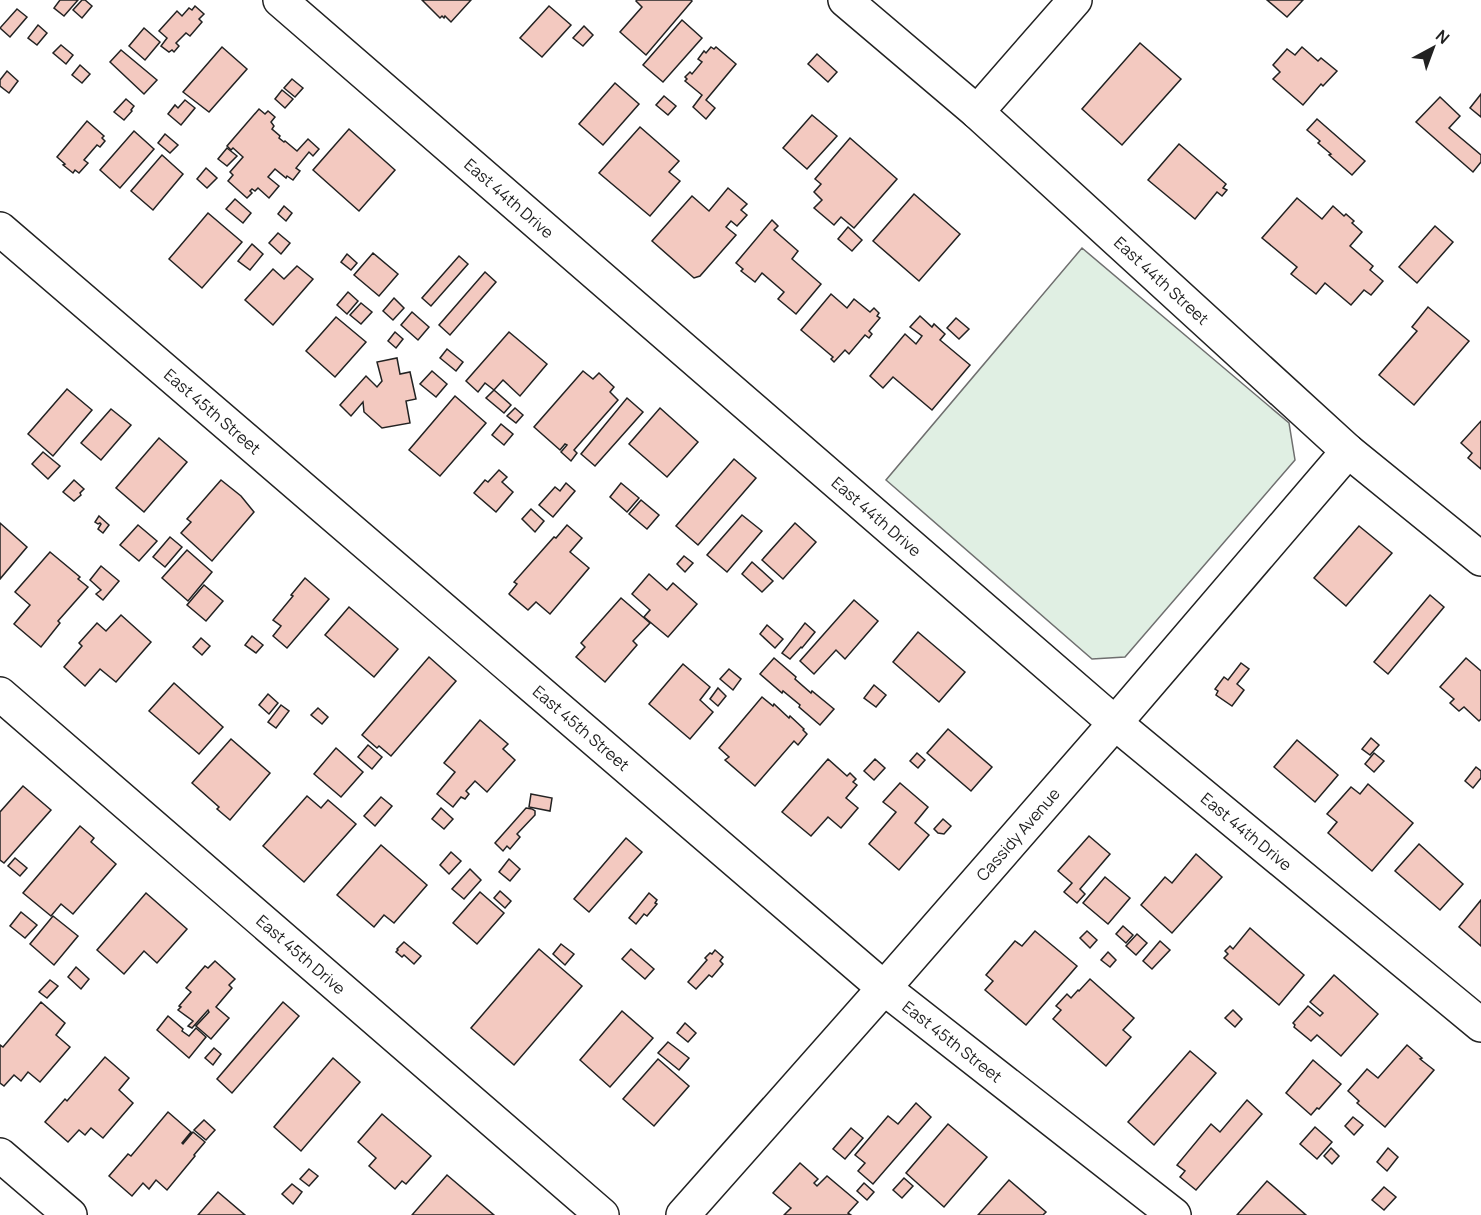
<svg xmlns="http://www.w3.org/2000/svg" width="1481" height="1215" viewBox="0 0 1481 1215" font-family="Manrope,sans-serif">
	<rect width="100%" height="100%" fill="#fff"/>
	<polygon fill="#e0efe3" stroke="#6f6f6f" stroke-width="1.5" points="1082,248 1289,423 1295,460 1125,657 1092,659 886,480"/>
	<g fill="#f3c9c0" stroke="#222" stroke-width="1.5">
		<polygon points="60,0 78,0 64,16 54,8"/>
		<polygon points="82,0 85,0 92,6 82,18 73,10"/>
		<polygon points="422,0 471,0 451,22 445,16 444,18 442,16 440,18"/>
		<polygon points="637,0 691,0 692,1 646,55 620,32 642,7 636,1"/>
		<polygon points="1267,0 1303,0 1287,17"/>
		<polygon points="195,6 204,14 199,19 202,22 190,36 186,33 176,43 179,46 174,52 172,50 169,52 161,46 167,38 159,31 177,11 182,16 189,8 192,10"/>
		<polygon points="549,6 571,25 542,57 520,38"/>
		<polygon points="17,9 27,17 10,37 0,28"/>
		<polygon points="682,20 702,38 663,82 643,65"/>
		<polygon points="38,25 47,33 37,45 28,38"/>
		<polygon points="584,26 593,35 583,46 573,38"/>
		<polygon points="144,28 160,42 145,60 129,46"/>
		<polygon points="1140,43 1181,79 1122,145 1082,109"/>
		<polygon points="61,45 73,55 66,64 53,53"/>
		<polygon points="222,47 247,69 209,112 183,92"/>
		<polygon points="711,47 714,49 716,47 736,64 706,100 715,108 706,119 693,107 702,95 685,81 687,79 685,77 690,72 692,74 702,62 698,59 704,51 706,53"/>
		<polygon points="1302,47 1318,61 1321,58 1337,71 1323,86 1321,84 1303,105 1273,79 1280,72 1273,65 1287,49 1295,55"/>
		<polygon points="121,50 157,80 144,94 110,62"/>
		<polygon points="817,54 837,72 828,82 808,64"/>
		<polygon points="80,65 90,74 82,83 72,75"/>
		<polygon points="7,71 18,81 9,93 0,86 0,80"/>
		<polygon points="292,79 303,88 295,97 284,88"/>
		<polygon points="615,83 639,104 603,145 579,124"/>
		<polygon points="282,90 293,99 285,108 275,99"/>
		<polygon points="1481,94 1481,117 1470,108"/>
		<polygon points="664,96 676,106 668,115 656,105"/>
		<polygon points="1440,97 1460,116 1449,128 1481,155 1481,162 1473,172 1416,122"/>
		<polygon points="126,99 134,106 131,110 132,111 124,120 114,112"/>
		<polygon points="185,100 195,108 181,125 168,114 175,105 178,108"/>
		<polygon points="259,109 265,114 268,111 275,117 271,122 274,126 272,129 280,136 279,138 284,142 285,141 297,151 308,139 319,149 313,156 309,152 296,168 300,171 293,180 287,176 286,178 275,169 268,177 279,186 269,198 258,188 255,191 252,189 250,191 252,193 247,198 228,181 233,175 230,172 243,157 233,148 231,150 227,146"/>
		<polygon points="812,115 837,136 807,169 783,148"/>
		<polygon points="1317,119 1365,161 1352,175 1329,155 1331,154 1318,143 1320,141 1307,130"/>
		<polygon points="87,121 104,136 102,138 105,141 100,147 97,145 84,160 88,163 79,173 75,170 73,173 63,165 65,164 57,157"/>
		<polygon points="640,127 679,161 669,172 680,181 650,216 599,173"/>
		<polygon points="349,129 395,170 359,211 313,170"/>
		<polygon points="134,131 154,149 120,188 100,170"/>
		<polygon points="165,134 178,145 170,153 158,143"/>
		<polygon points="850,138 897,179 854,228 841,217 834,225 814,208 822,200 814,192 821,184 815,179"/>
		<polygon points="1179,144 1226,184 1223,188 1227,190 1222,196 1217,192 1195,219 1148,180"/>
		<polygon points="227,148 237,156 227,166 218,159"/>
		<polygon points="162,155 183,174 153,210 131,191"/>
		<polygon points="206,168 217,178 207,188 197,179"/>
		<polygon points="728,188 747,204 741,210 747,215 737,226 731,221 726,227 736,235 700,276 694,278 652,241 692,196 709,211"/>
		<polygon points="914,194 960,234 919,281 873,241"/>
		<polygon points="1297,198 1322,219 1333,206 1344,216 1346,214 1354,221 1352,223 1362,232 1350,246 1373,266 1370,270 1383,281 1371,295 1364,290 1351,305 1325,283 1316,294 1291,274 1297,267 1262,238"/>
		<polygon points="235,199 251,213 243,223 226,209"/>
		<polygon points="284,206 292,213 286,221 278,214"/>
		<polygon points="208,213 242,242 202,288 169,259"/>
		<polygon points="772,220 778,226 774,230 798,251 792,259 821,284 796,314 778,299 784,292 762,273 755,282 741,271 743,269 736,263"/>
		<polygon points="1435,226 1453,242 1417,283 1399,267"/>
		<polygon points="848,227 862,240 852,251 838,239"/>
		<polygon points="278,233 290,243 281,254 269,243"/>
		<polygon points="252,244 263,254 250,270 238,261"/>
		<polygon points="373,253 398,274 379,296 354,275"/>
		<polygon points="347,254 357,263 351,270 341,262"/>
		<polygon points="459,256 468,264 431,306 422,298"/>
		<polygon points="297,266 313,279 273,325 245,300 273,269 284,279"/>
		<polygon points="485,272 496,282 450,335 439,325"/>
		<polygon points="348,292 358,301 347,314 337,305"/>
		<polygon points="831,294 847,308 854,299 870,312 874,308 879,313 877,316 880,318 869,331 872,334 869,338 865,335 849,354 845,350 834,362 831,359 833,357 801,330"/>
		<polygon points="394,298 404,308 393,320 383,311"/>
		<polygon points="361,303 372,312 361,324 350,315"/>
		<polygon points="1428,307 1469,341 1414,405 1379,375 1417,331 1412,327"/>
		<polygon points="412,312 429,327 418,340 401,325"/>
		<polygon points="920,316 932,327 934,324 945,334 940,340 970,365 932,410 893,377 883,388 870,376 905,334 916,344 922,336 910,327"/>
		<polygon points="336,317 366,342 335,377 306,351"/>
		<polygon points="956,318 969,329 959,339 947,328"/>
		<polygon points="395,332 403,339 396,348 388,341"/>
		<polygon points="509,332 547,364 520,396 503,380 494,390 511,405 504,413 486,398 494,390 485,383 478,392 466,381"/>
		<polygon points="447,349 463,362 456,371 440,358"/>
		<polygon points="397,358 400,374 410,372 416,399 406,401 410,423 382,428 364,412 363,402 351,416 340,405 366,376 377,387 382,381 377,362"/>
		<polygon points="432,371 447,384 436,397 420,384"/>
		<polygon points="583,371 593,379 599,373 614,387 610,392 618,400 574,450 577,453 571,461 561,452 567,445 565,444 560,450 534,427"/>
		<polygon points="67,389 92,410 53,456 28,434"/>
		<polygon points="455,396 486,423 440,476 409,450"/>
		<polygon points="627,398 643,412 595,466 581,454"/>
		<polygon points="515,408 523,415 516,423 507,416"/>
		<polygon points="660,408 698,442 667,477 629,444"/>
		<polygon points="111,409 131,425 101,460 81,443"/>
		<polygon points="1481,421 1481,469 1468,458 1472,453 1461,443"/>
		<polygon points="501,424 513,434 504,445 492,435"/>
		<polygon points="159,438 187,462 144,512 116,488"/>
		<polygon points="43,452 60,466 48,479 32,464"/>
		<polygon points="734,459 756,478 698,545 676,526"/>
		<polygon points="499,470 507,477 502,482 513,492 496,512 474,493 485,480 488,482"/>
		<polygon points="74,480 84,489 80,493 81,495 74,501 63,492"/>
		<polygon points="221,480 241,496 254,512 212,561 181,533 191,522 187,519"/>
		<polygon points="566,483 575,491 553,517 539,505 555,487 560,491"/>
		<polygon points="621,483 639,498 627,512 610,497"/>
		<polygon points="641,500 659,515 647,529 629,514"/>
		<polygon points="531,509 544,521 535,532 522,519"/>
		<polygon points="742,515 762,531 727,572 707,555"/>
		<polygon points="99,516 109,525 103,533 98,529 101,524 100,523 98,524 95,522"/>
		<polygon points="0,523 27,547 0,579"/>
		<polygon points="795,523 816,542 783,579 762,560"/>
		<polygon points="138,525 157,541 139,561 120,545"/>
		<polygon points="567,525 582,538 570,552 589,568 550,614 536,602 528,610 509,594 517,584 514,582 554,537 556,538"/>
		<polygon points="1359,526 1392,553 1346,606 1314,578"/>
		<polygon points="170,537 182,547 165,567 153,557"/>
		<polygon points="187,550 212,572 188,601 162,578"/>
		<polygon points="50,552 80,577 78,579 88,587 58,621 60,623 41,647 14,624 30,605 15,592"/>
		<polygon points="684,556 693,563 685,572 677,564"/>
		<polygon points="752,562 773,581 762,592 742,574"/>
		<polygon points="101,566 119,581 103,600 96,594 101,590 90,580"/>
		<polygon points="649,574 667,590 673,583 697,604 668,637 644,617 650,610 632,594"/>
		<polygon points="305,578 329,599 287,648 273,636 281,626 273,620 293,596 291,595"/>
		<polygon points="204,585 223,601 206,621 187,605"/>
		<polygon points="1430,595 1444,607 1388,674 1374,662"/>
		<polygon points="621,598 650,623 633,641 637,645 605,682 576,657 585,647 581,643"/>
		<polygon points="854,600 878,621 845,659 836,650 814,674 800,661"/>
		<polygon points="349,607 398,649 374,677 325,635"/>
		<polygon points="121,615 151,642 116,682 100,669 85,686 64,667 82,646 79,643 97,623 106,631"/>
		<polygon points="805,623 815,632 802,648 801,647 790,659 782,653"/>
		<polygon points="767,625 783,639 775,648 760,634"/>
		<polygon points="918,632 965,672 939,702 893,662"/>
		<polygon points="252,636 263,645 256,653 245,645"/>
		<polygon points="201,638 210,646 202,655 193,647"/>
		<polygon points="429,657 456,681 391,756 379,746 377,748 362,735"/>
		<polygon points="774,658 796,677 795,679 811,693 812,691 834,709 820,725 799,707 800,705 783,691 782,693 760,674"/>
		<polygon points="1466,658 1481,671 1481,719 1479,721 1464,707 1459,711 1450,703 1454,699 1440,687"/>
		<polygon points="1241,663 1249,669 1237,684 1244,690 1232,706 1216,695 1218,691 1215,689 1224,677 1228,680"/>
		<polygon points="683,664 710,687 700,700 713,712 690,739 649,704"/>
		<polygon points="729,669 741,679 733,690 720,679"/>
		<polygon points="174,683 223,727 199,754 149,711"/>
		<polygon points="874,685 886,695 876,707 864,698"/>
		<polygon points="718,688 726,696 718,706 710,699"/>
		<polygon points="268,694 278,703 269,714 259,705"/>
		<polygon points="762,697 773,706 774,704 789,718 790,716 804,729 803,730 807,734 798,745 794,741 755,786 725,760 729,757 719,748"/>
		<polygon points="281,705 289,711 276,728 268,722"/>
		<polygon points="318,708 328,717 322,724 311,715"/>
		<polygon points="480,720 508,744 503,749 515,760 487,792 475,781 466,791 469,794 465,799 461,797 453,807 437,794 455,772 444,763"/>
		<polygon points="948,729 992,767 971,791 927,753"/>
		<polygon points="1371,738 1379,745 1370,755 1362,749"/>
		<polygon points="231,739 270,773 230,820 217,809 219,807 192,783"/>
		<polygon points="1297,740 1338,775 1315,802 1274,767"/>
		<polygon points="368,745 382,757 372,769 358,757"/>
		<polygon points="336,748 363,772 341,797 314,774"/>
		<polygon points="917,753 925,760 918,768 910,761"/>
		<polygon points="1374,753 1384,761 1374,772 1365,764"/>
		<polygon points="828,759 847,776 850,773 856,779 853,782 857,785 846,798 858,808 841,828 828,817 811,836 782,812"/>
		<polygon points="875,759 885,768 874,780 864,771"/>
		<polygon points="1476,767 1481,771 1481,778 1473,788 1465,781"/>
		<polygon points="900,783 928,807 915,823 929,835 899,870 869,844 896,812 883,802"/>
		<polygon points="1368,784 1413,823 1372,871 1328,833 1337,822 1327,814 1351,787 1360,794"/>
		<polygon points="23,786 51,810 4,863 0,860 0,812"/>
		<polygon points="531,794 552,798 550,811 529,807"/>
		<polygon points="307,796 321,808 328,800 356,824 304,882 263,846"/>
		<polygon points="381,797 392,806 375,826 364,816"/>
		<polygon points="441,808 453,819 444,829 432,819"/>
		<polygon points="526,808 532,809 535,811 535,815 517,834 520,837 510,849 507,846 503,851 495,843"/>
		<polygon points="943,819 951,826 944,834 938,833 934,829"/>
		<polygon points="80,826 94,838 91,842 116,864 73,914 61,904 51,916 23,893"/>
		<polygon points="1089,836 1110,854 1080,889 1085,894 1077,903 1064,892 1072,883 1058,871"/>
		<polygon points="626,838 642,852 589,912 574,899"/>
		<polygon points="1419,844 1463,884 1440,910 1395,871"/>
		<polygon points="381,845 427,885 394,923 384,915 374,927 337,895"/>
		<polygon points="451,852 461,861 449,874 440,865"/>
		<polygon points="1196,854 1222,877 1172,933 1141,905 1165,877 1172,883"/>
		<polygon points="15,858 27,868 20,876 8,866"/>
		<polygon points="509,859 520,869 510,881 499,872"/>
		<polygon points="470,869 481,880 464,899 452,889"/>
		<polygon points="1105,877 1130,898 1108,924 1083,903"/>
		<polygon points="500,891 511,901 505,908 494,898"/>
		<polygon points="480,892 504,913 477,944 453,923"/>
		<polygon points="146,893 187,929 157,963 144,951 124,974 97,950"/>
		<polygon points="649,893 657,900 655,903 657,904 647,916 644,914 636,924 629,918"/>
		<polygon points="1481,900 1481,946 1459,927"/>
		<polygon points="21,912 37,925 25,938 10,926"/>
		<polygon points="53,916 78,936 54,965 30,944"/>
		<polygon points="1123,926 1133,935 1126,943 1116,934"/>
		<polygon points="1250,928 1304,975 1279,1005 1224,958 1228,954 1225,951 1230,946 1233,949"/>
		<polygon points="1035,931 1077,966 1026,1025 985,990 993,981 986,975 1015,941 1022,946"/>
		<polygon points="1087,931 1097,940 1090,948 1080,938"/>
		<polygon points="1137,934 1147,943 1136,955 1126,946"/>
		<polygon points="1160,941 1170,950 1152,969 1143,961"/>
		<polygon points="404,942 421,956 414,964 404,955 402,957 396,952 398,950 397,949"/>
		<polygon points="561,944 574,954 565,965 553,954"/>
		<polygon points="539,949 582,986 514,1065 471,1028"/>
		<polygon points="631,949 654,969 645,979 622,959"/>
		<polygon points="715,950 723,957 720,961 723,964 712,977 709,975 696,989 688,982 707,960 705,958 710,953 712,954"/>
		<polygon points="1108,952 1116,960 1110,967 1101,960"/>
		<polygon points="215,961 235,979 229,985 232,988 216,1007 229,1018 211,1039 196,1026 209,1012 208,1010 192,1028 188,1026 193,1021 178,1010 181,1007 179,1006 191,992 186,988 205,966 208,968"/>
		<polygon points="76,967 89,979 81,989 68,977"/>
		<polygon points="1334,975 1378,1014 1341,1056 1317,1035 1311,1041 1294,1027 1295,1025 1293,1023 1308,1006 1320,1016 1323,1013 1310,1002"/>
		<polygon points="1090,979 1134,1018 1123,1030 1131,1037 1106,1066 1053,1019 1061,1010 1056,1006 1067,994 1071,998 1078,990 1079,991"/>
		<polygon points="50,980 58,986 47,998 39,992"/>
		<polygon points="41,1002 65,1023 56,1035 70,1047 40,1082 28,1072 21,1081 14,1075 4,1086 0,1083 0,1045 3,1047"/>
		<polygon points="283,1002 299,1016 232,1093 217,1079"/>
		<polygon points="1233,1010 1242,1019 1235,1027 1225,1018"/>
		<polygon points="622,1011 653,1038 610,1087 580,1060"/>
		<polygon points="168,1016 183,1029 182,1031 189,1036 196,1028 206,1037 189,1058 157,1030"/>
		<polygon points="685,1023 696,1033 688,1042 677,1033"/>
		<polygon points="668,1042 689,1058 679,1070 658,1053"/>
		<polygon points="1407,1045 1422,1058 1420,1059 1434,1070 1385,1127 1357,1103 1359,1101 1348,1091 1367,1069 1378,1078"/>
		<polygon points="214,1048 221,1054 213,1065 205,1058"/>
		<polygon points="1190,1051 1216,1073 1154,1145 1128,1122"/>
		<polygon points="105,1057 129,1078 119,1090 133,1103 103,1138 91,1128 85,1135 79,1130 68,1142 45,1122 65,1099 67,1101"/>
		<polygon points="333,1058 360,1082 301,1151 274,1127"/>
		<polygon points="658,1059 689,1086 654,1126 623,1099"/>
		<polygon points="1313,1060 1341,1084 1319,1109 1317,1108 1311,1115 1286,1093"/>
		<polygon points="1247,1100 1262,1114 1196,1190 1180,1177 1185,1171 1177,1165 1211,1124 1220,1132"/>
		<polygon points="916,1103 931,1117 873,1184 858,1171 865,1163 855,1155 888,1116 898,1124"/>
		<polygon points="168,1112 191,1132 182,1143 183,1144 193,1132 205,1142 194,1155 195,1156 167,1190 156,1180 149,1189 143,1183 132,1196 109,1176 128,1154 131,1156"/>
		<polygon points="382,1114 431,1156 406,1184 402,1181 395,1189 369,1166 376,1158 358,1142"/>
		<polygon points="1353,1117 1363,1125 1354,1135 1345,1126"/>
		<polygon points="204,1120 215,1130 206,1140 194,1130"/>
		<polygon points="948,1124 987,1157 944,1207 906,1173"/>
		<polygon points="1315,1127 1332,1142 1317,1159 1300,1144"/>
		<polygon points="851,1128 863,1138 845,1159 833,1149"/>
		<polygon points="1331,1148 1339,1156 1332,1164 1324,1156"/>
		<polygon points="1388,1148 1398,1157 1387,1171 1377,1162"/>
		<polygon points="800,1163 818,1179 814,1183 817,1186 827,1176 858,1202 848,1213 851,1215 784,1215 791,1208 773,1193"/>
		<polygon points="309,1169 318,1176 309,1186 300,1179"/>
		<polygon points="447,1175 494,1215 412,1215"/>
		<polygon points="904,1178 913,1186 902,1198 893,1190"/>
		<polygon points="1009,1180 1046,1212 1043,1215 978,1215"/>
		<polygon points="1267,1181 1306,1215 1237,1215"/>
		<polygon points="864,1183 874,1192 867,1200 857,1191"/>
		<polygon points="292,1184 302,1192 293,1204 282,1194"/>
		<polygon points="1384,1187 1396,1197 1384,1210 1372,1200"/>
		<polygon points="218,1192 245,1215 198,1215"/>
	</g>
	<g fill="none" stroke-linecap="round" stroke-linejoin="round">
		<defs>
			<g id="minor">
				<path id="s1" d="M280,0l835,723 366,302"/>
				<path id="s2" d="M845,0l132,112 371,339 133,108"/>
				<polyline points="977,112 1075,0"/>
				<path id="s3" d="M0,229l884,759 290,227"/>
				<path id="s4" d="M0,694l602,521"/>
				<polyline points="0,1155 70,1215"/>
				<path id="s5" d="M683,1215l201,-227 231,-265 233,-272"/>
			</g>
		</defs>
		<use href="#minor" stroke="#222" stroke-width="36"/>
		<use href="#minor" stroke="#fff" stroke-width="33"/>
	</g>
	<g text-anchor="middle" stroke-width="4.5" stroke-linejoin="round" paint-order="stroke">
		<g font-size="16" fill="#222" stroke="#fff">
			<text dy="6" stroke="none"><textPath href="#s1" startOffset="303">East 44th Drive</textPath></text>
			<text dy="6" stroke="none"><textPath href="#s2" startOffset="423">East 44th Street</textPath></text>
			<text dy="6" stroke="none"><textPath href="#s3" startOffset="280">East 45th Street</textPath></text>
			<text dy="6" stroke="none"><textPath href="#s1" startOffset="789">East 44th Drive</textPath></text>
			<text dy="6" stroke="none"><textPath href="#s3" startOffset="766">East 45th Street</textPath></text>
			<text dy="6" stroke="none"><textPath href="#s1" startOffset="1275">East 44th Drive</textPath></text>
			<text dy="6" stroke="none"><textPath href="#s5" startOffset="507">Cassidy Avenue</textPath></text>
			<text dy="6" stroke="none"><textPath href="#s4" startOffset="398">East 45th Drive</textPath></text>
			<text dy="6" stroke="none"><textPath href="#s3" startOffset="1252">East 45th Street</textPath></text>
		</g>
	</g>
	<g transform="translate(1433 48) rotate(41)" stroke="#ffffff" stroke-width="4.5" paint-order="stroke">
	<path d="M0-4.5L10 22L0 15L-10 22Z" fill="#222222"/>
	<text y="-9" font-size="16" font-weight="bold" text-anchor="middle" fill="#222222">N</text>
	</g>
</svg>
